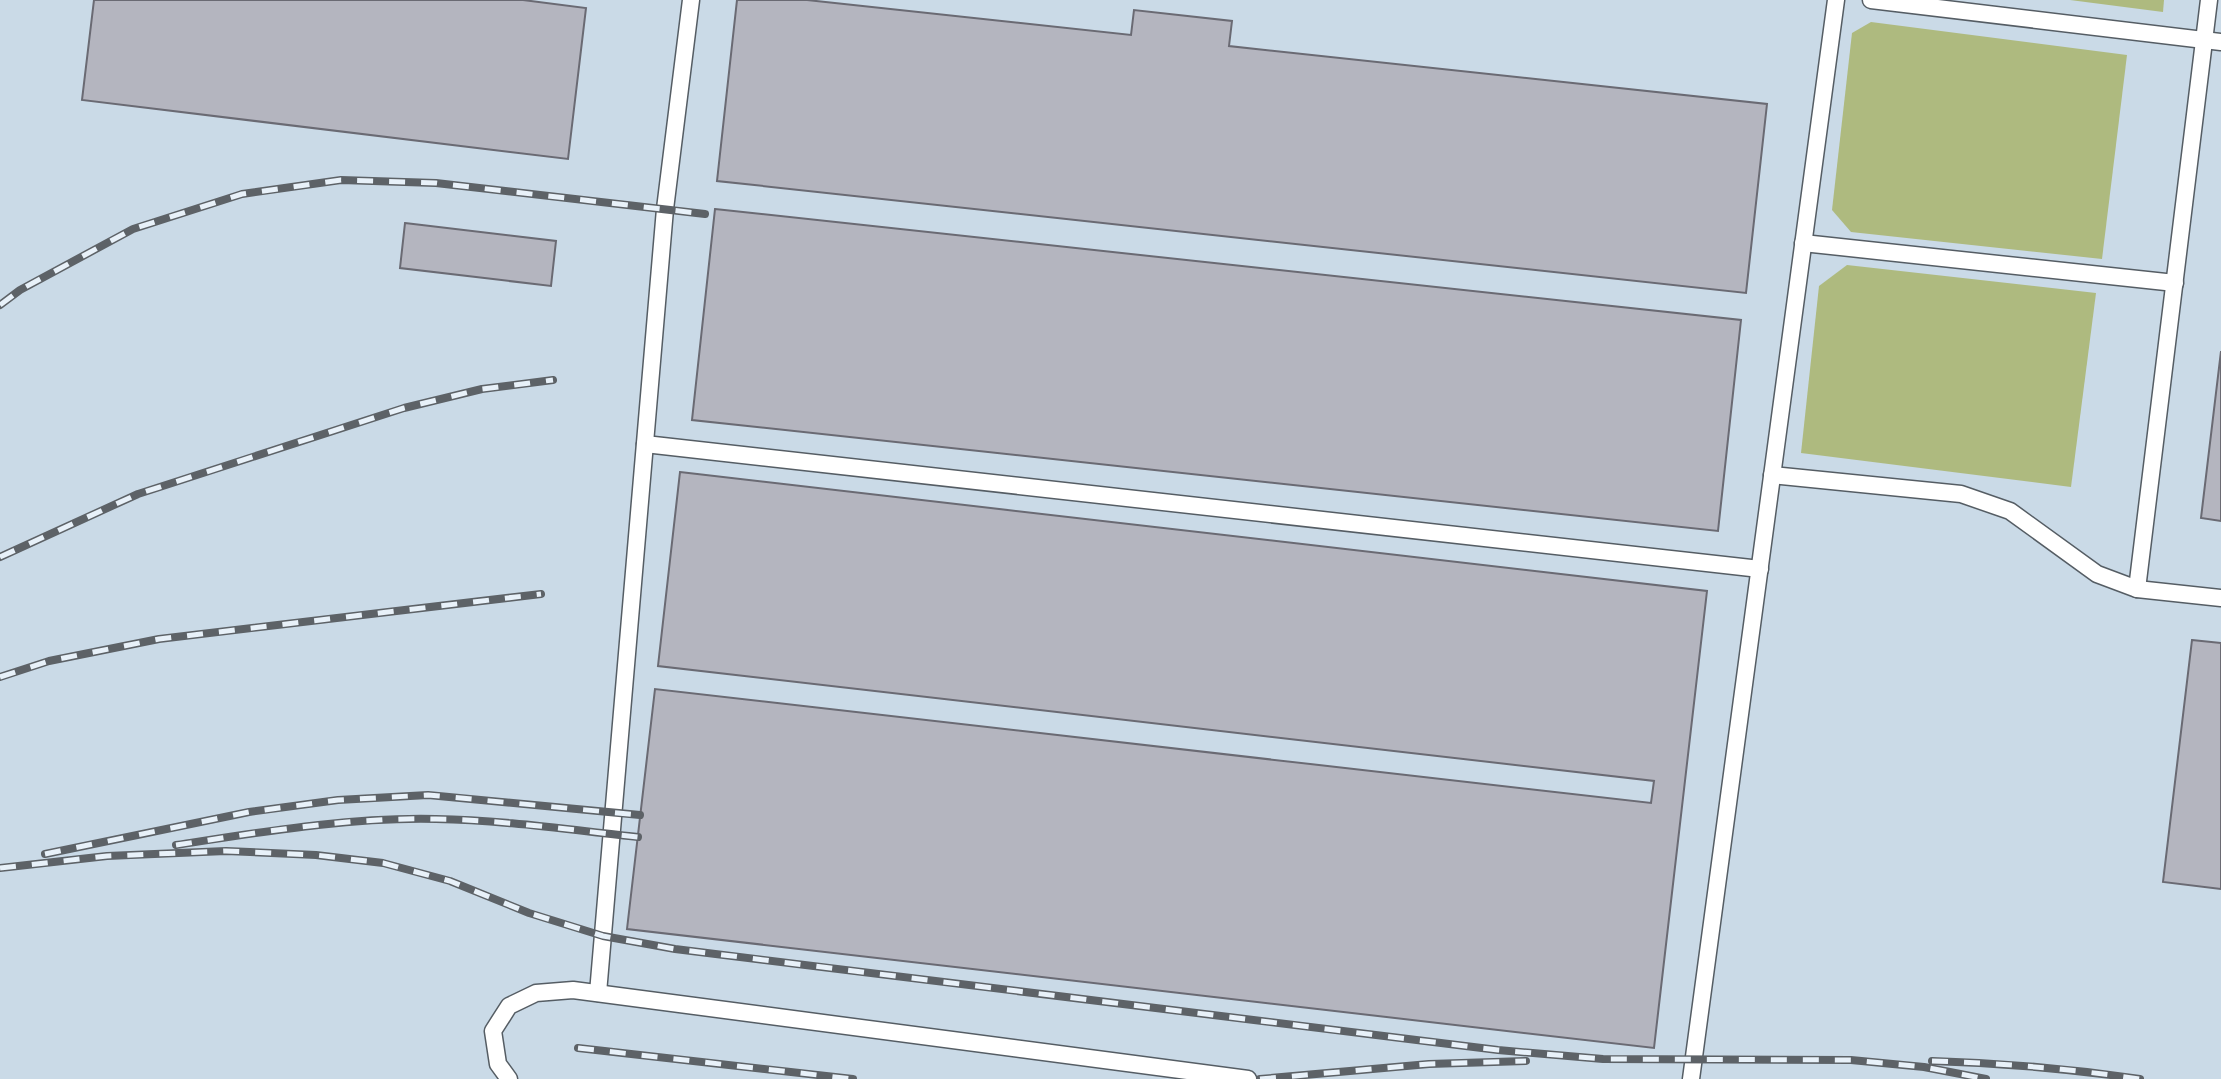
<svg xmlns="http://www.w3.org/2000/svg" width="2221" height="1079" viewBox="0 0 2221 1079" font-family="Lato,sans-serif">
	<rect width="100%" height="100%" fill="#dbe4ec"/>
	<rect fill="#cadae7" x="0" y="0" width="2221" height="1079"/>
	<g fill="#aeba7f">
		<polygon points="2070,0 2164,0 2163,12"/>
		<polygon points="1871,22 2127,55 2102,259 1851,232 1832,210 1852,33"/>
		<polygon points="1847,265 2096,293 2071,487 1801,453 1819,286"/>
	</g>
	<g fill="#b4b5bf" stroke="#6a6a73" stroke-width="2">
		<polygon points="94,0 523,0 586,8 568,159 82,100"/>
		<polygon points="737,0 807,0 1131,35 1134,10 1232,21 1229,46 1767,104 1746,293 717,181"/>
		<polygon points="715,209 1741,320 1718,531 692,420"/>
		<polygon points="405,223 556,241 551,286 400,268"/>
		<polygon points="2221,351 2221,521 2201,518"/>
		<polygon points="680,472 1707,591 1654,1048 627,929 655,689 1651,803 1654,781 658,666"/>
		<polygon points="2192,640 2221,643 2221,889 2163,882"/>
	</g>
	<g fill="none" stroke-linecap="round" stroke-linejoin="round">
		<defs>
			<g id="lane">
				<polyline points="1871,0 2221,42"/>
				<polyline points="1803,243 2175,283"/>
				<polyline points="645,444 1760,569"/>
				<polyline points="1772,475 1961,494 2010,511 2097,574 2137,589 2221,598"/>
				<polyline points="2137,589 2209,0"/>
				<polyline points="598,993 665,209 691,0"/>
				<polyline points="509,1079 498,1064 493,1031 509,1006 536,993 573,990 1248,1079"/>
				<polyline points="1691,1079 1836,0"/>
			</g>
		</defs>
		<use href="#lane" stroke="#555d64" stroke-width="19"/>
		<use href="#lane" stroke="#fff" stroke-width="16"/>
		<defs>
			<g id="rail">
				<polyline points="0,305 20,290 133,229 242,194 341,180 436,183 705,214"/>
				<polyline points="0,557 138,494 404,408 482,389 553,380"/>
				<polyline points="0,677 49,661 159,639 541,594"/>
				<path d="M176,845c86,-13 173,-28 260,-26 67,1 135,11 202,18"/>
				<polyline points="45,854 249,812 338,800 428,795 640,815"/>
				<polyline points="0,868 107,856 226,851 316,855 383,863 450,881 529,913 603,936 675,949 1498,1050 1603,1059 1851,1060 1924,1067 1986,1079"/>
				<polyline points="578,1048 853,1079"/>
				<path d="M1932,1061c70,2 139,8 208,18"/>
				<polyline points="1260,1079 1429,1064 1526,1061"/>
			</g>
		</defs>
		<use href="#rail" stroke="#5d6267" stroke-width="8"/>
		<use href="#rail" stroke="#e8f1f9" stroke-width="5" stroke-dasharray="16" stroke-linecap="butt"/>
	</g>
</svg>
